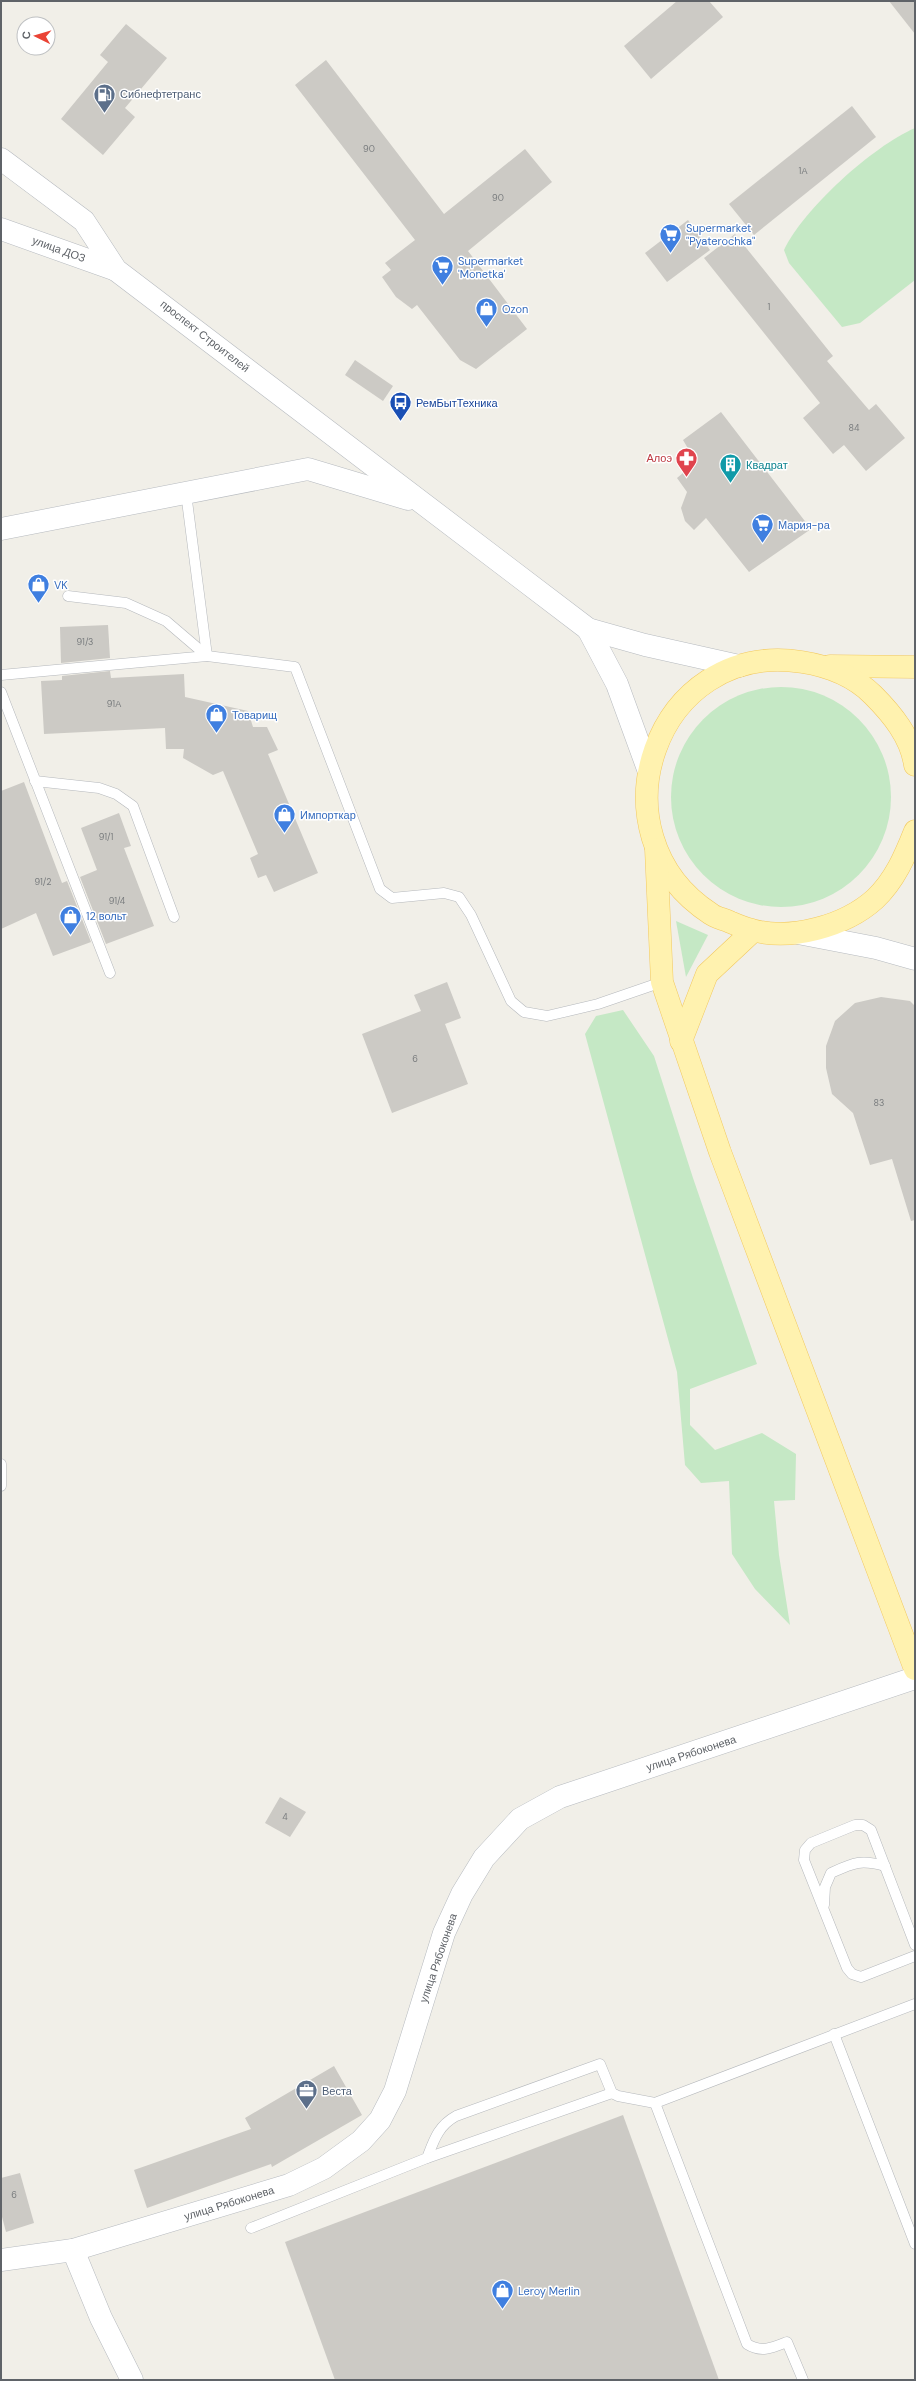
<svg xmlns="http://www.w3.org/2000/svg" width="916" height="2381" viewBox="0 0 916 2381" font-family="'DM Sans',sans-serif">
	<rect width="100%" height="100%" fill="#f1efe8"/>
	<g fill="#c5e8c5">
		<path d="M915,128v152l-55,43 -18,4 -53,-64 -5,-13c19,-41 89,-104 131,-122z"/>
		<circle cx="781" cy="797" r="110"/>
		<polygon points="676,921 708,935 686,977"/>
		<polygon points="623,1010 654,1056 693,1178 757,1364 690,1389 690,1425 715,1450 762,1433 796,1454 795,1500 774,1501 779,1555 790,1625 755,1589 732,1554 729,1481 701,1483 685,1465 677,1372 585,1034 596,1016"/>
	</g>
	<g fill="#cccac5">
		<polygon points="677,1 709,1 723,17 651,79 624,46"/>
		<polygon points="889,1 915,1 915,34"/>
		<polygon points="126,24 167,58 125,108 135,117 103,155 61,119 108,62 100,55"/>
		<polygon points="326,60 444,214 525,149 552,182 468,251 527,329 476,369 460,360 417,305 412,309 396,297 382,277 391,270 385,263 415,240 295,85"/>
		<polygon points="852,106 876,137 754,235 729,204"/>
		<polygon points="688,220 710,250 667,282 645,253"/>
		<polygon points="735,234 833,356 827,361 869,410 876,404 905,438 866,471 844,445 833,454 803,418 820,403 704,258"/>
		<polygon points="355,360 393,386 383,401 345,375"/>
		<polygon points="721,412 811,529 749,572 706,518 694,530 685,521 681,508 687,492 677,478 696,462 683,440"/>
		<polygon points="108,625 110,658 61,663 60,627"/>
		<polygon points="110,671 111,678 184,674 185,697 248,711 253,727 267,727 278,750 268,754 318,873 274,892 266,875 258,878 250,858 258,854 223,771 213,775 183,758 184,749 166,749 165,728 44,734 41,681 62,680 62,676"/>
		<polygon points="24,782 62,883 67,881 91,942 53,956 36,913 1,929 1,791"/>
		<polygon points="119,813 131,846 124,848 154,926 106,944 80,877 97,870 81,828"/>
		<polygon points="447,982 461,1018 445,1024 468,1084 392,1113 362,1034 421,1011 414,995"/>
		<polygon points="881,997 910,1001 915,1006 915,1220 911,1221 892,1159 870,1165 853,1113 832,1094 826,1068 826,1046 835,1021 855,1003"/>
		<polygon points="280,1797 306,1812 290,1837 265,1823"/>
		<polygon points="334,2066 362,2115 272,2167 271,2164 147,2208 134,2170 251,2129 245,2118"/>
		<polygon points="623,2115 719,2380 335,2380 285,2242"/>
		<polygon points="20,2173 34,2223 6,2232 1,2213 1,2178"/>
	</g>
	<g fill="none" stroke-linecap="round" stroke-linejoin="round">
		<defs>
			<g id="lane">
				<polyline points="186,493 207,656"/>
				<polyline points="68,596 126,603 166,621 207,656"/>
				<polyline points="1,675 207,656 295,667 380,889 392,898 444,893 459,897 471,915 511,1001 524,1012 547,1016 598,1004 662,982"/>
				<polyline points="1,692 110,973"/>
				<polyline points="35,781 99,788 116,794 133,806 174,917"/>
				<polyline points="1,1464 1,1486"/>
				<path d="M824,1905l1,-18 6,-14c22,-10 29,-14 54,-7"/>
				<polyline points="915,1945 871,1830 863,1825 855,1825 811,1843 805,1850 804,1860 847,1968 852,1974 861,1977 915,1956"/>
				<polyline points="834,2034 915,2244"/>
				<path d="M655,2103l92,241c14,9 25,4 40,-2l16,38"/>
				<path d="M427,2158c7,-18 11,-32 29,-42l144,-52 12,29 6,3 37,7 260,-99"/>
				<polyline points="251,2228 427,2158 612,2093"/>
			</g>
			<g id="secondary">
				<polyline points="1,159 84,221 116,270 588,629 645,645 739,666"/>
				<polyline points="1,229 116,270"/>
				<polyline points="1,529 308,469 408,499"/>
				<polyline points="588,629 617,684 648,769"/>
				<polyline points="798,933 876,948 915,959"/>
				<polyline points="73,2250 101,2318 132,2380"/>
				<polyline points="1,2260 73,2250 289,2185 324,2168 361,2141 380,2120 395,2091 444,1933 462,1894 484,1858 520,1819 560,1797 915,1678"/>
			</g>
			<g id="primary">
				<polyline points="830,666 915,667"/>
				<path d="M915,765c-4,-28 -23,-51 -42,-70 -19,-19 -45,-29 -71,-33 -147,-23 -214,172 -91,252 5,4 13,5 19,8 7,3 14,6 22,8 39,11 93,-4 123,-31 20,-19 30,-43 40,-68"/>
				<polyline points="656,849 662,982 720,1152 915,1669"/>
				<polyline points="681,1041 707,974 753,931"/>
			</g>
		</defs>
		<use href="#lane" stroke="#b5b8bc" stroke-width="11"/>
		<use href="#secondary" stroke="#b6babf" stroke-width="23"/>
		<use href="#primary" stroke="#f2c960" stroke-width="23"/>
		<use href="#lane" stroke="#fff" stroke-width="10"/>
		<use href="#secondary" stroke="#fff" stroke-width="22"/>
		<use href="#primary" stroke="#fff2af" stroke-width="22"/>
	</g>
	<defs>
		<symbol id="fuel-pin" viewBox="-11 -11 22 30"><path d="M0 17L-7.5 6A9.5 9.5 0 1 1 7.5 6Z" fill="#5c6f8a" stroke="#fff"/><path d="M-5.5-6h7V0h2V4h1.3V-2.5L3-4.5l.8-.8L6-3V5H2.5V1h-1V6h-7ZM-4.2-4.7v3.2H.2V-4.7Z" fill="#fff"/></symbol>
		<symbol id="supermarket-pin" viewBox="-11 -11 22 30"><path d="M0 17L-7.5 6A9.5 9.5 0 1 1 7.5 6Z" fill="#3f7fe0" stroke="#fff"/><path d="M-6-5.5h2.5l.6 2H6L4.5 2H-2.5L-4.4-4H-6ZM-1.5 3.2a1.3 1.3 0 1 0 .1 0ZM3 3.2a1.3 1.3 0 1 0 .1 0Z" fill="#fff"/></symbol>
		<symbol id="shop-pin" viewBox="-11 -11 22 30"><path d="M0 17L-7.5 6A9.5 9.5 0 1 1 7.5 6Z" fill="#3f7fe0" stroke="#fff"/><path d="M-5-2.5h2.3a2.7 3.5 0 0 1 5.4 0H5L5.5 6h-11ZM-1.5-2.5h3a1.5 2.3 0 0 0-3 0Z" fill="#fff"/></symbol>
		<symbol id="bus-pin" viewBox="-11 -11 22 30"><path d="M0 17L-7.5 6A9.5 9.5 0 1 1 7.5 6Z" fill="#1a4fb4" stroke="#fff"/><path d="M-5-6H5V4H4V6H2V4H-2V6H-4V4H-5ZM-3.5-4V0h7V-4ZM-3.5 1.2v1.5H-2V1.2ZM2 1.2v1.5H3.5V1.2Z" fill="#fff"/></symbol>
		<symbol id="pharmacy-pin" viewBox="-11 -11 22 30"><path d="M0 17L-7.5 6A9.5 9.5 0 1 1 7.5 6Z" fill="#e0444e" stroke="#fff"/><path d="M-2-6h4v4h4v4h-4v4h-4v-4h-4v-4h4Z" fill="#fff"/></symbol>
		<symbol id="building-pin" viewBox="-11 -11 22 30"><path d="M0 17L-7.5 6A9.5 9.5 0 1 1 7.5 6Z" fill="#0f9aa8" stroke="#fff"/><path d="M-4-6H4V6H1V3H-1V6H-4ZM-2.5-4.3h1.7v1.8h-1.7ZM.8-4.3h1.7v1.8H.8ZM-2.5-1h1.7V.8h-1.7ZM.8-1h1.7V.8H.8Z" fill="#fff"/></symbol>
		<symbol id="office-pin" viewBox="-11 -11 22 30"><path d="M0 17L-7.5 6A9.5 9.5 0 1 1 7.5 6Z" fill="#5c6f8a" stroke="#fff"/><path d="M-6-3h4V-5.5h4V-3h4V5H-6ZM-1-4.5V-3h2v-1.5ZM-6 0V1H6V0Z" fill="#fff"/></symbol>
	</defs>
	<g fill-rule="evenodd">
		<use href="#fuel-pin" x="92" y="82" width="25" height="34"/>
		<use href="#supermarket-pin" x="658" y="222" width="25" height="34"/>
		<use href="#supermarket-pin" x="430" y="254" width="25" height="34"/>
		<use href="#shop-pin" x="474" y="296" width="25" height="34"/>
		<use href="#bus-pin" x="388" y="390" width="25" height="34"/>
		<use href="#pharmacy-pin" x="674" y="446" width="25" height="34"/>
		<use href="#building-pin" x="718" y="452" width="25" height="34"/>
		<use href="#supermarket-pin" x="750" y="512" width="25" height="34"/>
		<use href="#shop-pin" x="26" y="572" width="25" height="34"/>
		<use href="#shop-pin" x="204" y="702" width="25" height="34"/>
		<use href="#shop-pin" x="272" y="802" width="25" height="34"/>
		<use href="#shop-pin" x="58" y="904" width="25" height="34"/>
		<use href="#office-pin" x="294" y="2078" width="25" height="34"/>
		<use href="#shop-pin" x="490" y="2278" width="25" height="34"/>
	</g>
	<g text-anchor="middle" stroke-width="3" stroke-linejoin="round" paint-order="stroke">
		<g font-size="9" fill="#7a7d7f">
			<text x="369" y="152">90</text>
			<text x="803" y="174">1А</text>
			<text x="498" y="201">90</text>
			<text x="769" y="310">1</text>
			<text x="854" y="431">84</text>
			<text x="85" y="645">91/3</text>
			<text x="114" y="707">91А</text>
			<text x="106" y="840">91/1</text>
			<text x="43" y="885">91/2</text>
			<text x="117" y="904">91/4</text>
			<text x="415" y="1062">6</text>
			<text x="879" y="1106">83</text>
			<text x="285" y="1820">4</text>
			<text x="14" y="2198">6</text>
		</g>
		<g font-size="11" fill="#4e5e75" stroke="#fff" text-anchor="start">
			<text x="120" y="98">Сибнефтетранс</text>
			<text x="322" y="2095">Веста</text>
		</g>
		<g font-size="11" fill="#366cbe" stroke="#fff" text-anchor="start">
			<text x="686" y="232">Supermarket<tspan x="686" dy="13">"Pyaterochka"</tspan></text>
			<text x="458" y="265">Supermarket<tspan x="458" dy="13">'Monetka'</tspan></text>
			<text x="502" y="313">Ozon</text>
			<text x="778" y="529">Мария-ра</text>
			<text x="54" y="589">VK</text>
			<text x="232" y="719">Товарищ</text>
			<text x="300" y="819">Импорткар</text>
			<text x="86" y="920">12 вольт</text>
			<text x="518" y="2295">Leroy Merlin</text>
		</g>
		<g font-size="11" fill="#5f6368" stroke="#fff">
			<text transform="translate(59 249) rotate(20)" y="4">улица ДОЗ</text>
			<text transform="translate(205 336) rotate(38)" y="4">проспект Строителей</text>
			<text transform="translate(691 1753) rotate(-18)" y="4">улица Рябоконева</text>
			<text transform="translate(438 1958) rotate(-71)" y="4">улица Рябоконева</text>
			<text transform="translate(229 2203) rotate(-17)" y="4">улица Рябоконева</text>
		</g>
		<g font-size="11" fill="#164399" stroke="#fff" text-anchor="start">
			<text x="416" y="407">РемБытТехника</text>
		</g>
		<g font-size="11" fill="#be3a42" stroke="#fff" text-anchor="end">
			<text x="672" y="462">Алоэ</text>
		</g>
		<g font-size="11" fill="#0d838f" stroke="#fff" text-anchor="start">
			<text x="746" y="469">Квадрат</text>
		</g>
	</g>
	<rect width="916" height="2381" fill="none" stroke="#5f6368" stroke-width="4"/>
	<g transform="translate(36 36) rotate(275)"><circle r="19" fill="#ffffff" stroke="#bfc1c3"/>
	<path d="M0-3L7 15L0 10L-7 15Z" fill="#ea4335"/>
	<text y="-6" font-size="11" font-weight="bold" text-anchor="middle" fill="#5f6368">С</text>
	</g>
</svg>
